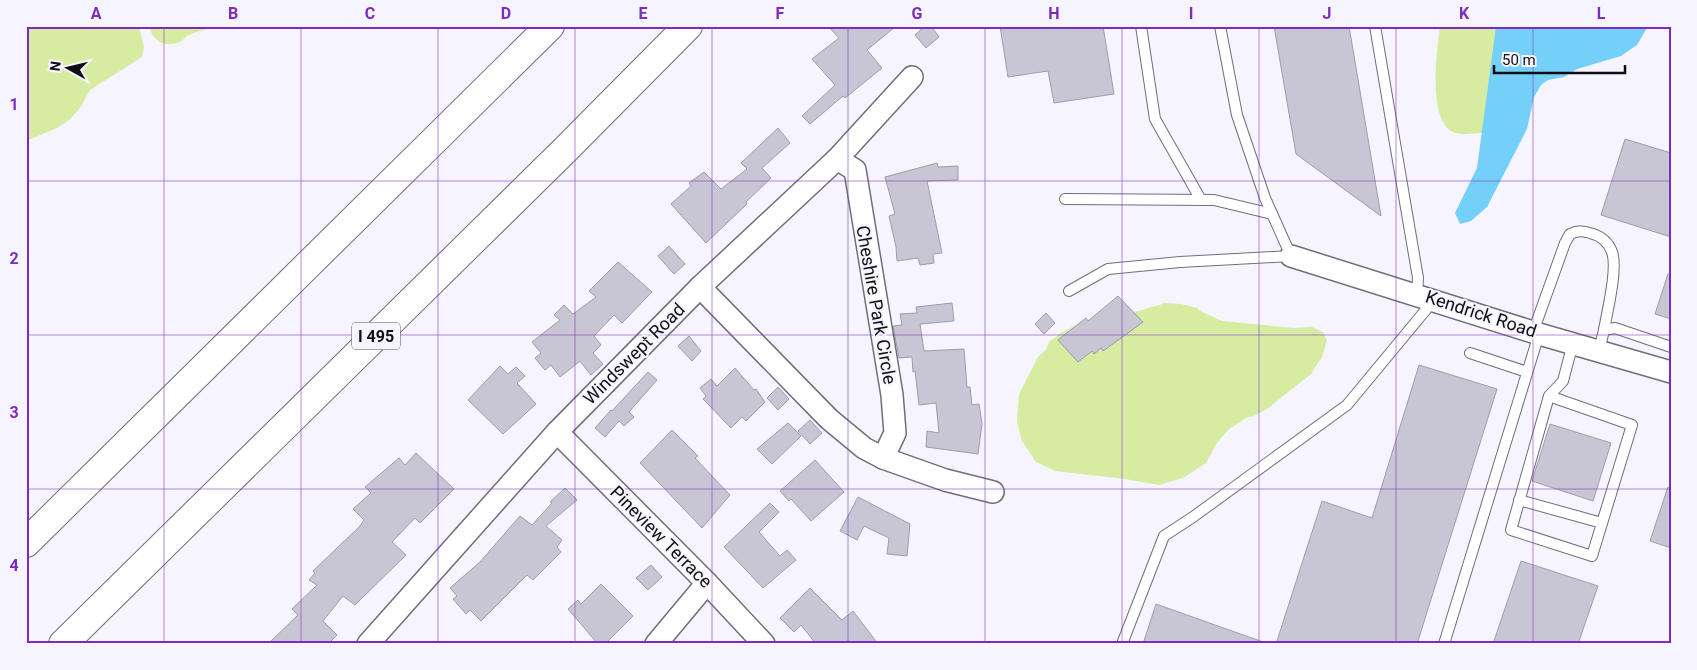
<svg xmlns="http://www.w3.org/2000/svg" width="1697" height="670" viewBox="0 0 1697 670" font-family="Roboto,sans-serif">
	<rect width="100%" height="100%" fill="#f6f4fe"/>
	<g fill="#d5eca1">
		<polygon points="26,26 139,26 144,47 142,57 90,90 80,108 70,119 57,128 26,141"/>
		<path d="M149,26h66c-8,4 -18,5 -26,9 -4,2 -6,6 -10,7 -15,6 -26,-1 -30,-16z"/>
		<path d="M1440,26h56l-14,107c-9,0 -23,3 -31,-2 -23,-16 -14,-81 -11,-105z"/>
		<path d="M1164,303l17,1 16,4 5,4 20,9 72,7 18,-1 11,5 4,8 -5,17 -11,17 -44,35 -13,7 -8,2 -18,12 -11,13 -11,20 -23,15 -24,7 -34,-6 -70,-8 -19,-9 -14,-21 -5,-19 2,-28 19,-37 8,-7 3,-8 12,-9 13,-7 69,-16c7,-4 14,-3 21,-7z"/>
	</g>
	<polygon fill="#75d0f9" points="1496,26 1648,26 1637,45 1621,56 1577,69 1564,77 1548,80 1541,85 1534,97 1527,129 1487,207 1471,221 1460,224 1455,213 1477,168"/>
	<g fill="#c8c5d4" stroke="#9f9dab">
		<polygon points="828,26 896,26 867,50 882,68 845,98 843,96 810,124 802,116 835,85 812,59 839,38"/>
		<polygon points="925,26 931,26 939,37 926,48 915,35"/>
		<polygon points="1000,26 1103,26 1114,94 1054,103 1048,71 1008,77"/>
		<polygon points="1274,26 1349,26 1381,216 1296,154"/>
		<polygon points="778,128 790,143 762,168 771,178 746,202 747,204 706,243 671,204 691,186 689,183 704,172 721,189 747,169 741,163"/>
		<polygon points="1625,139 1671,153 1671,237 1601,215"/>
		<polygon points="937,163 938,167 958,166 958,180 927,181 942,253 933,254 934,263 920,265 918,258 897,261 896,247 889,216 895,214 885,177"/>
		<polygon points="669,246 685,264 674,274 658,256"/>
		<polygon points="618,262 652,292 622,323 614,315 594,336 601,345 593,353 603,364 591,375 580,361 560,377 551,365 545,370 535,358 541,353 532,342 560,320 554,315 564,305 573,314 596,297 589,291"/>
		<polygon points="1668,274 1671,275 1671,319 1655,314"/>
		<polygon points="1118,296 1143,322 1103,351 1101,348 1094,354 1092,351 1078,362 1058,340 1086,318 1088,321"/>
		<polygon points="952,303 954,321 920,324 924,351 964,349 967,387 970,387 972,405 979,404 982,424 978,454 926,447 927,431 939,433 936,403 919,405 915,371 913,372 912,357 899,358 893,326 902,325 900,314 917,313 916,307"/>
		<polygon points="1046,313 1055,323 1044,334 1035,324"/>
		<polygon points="689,336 701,351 692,361 678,346"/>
		<polygon points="1419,365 1497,389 1417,644 1276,644 1322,501 1372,518"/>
		<polygon points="500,366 508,374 516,367 525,376 517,383 536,404 503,434 468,400"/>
		<polygon points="735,368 754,390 756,389 765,402 746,421 742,417 731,428 703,399 706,396 700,388 711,379 717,386"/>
		<polygon points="648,372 657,380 629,412 634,417 624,426 619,421 605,437 595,428 611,410 612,411"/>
		<polygon points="778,387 789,399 778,410 767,398"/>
		<polygon points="810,420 822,433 810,444 798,431"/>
		<polygon points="788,423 801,436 772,464 757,449"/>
		<polygon points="1550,424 1611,443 1593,501 1532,481"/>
		<polygon points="672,430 698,456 695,458 730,495 702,528 640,463"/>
		<polygon points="416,453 454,489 420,523 415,518 392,542 406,555 355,605 343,596 323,621 337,635 328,644 268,644 298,615 292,609 317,585 309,580 315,573 313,571 359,527 364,520 353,509 371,493 365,487 399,458 405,465"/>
		<polygon points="815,460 844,492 811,521 791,499 789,501 780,491"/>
		<polygon points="1668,487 1671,488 1671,548 1650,541"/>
		<polygon points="565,488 577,500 546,526 562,540 557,547 561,552 533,580 527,575 481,621 470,610 466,614 453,599 457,596 450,588 480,562 520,516 532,525 552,503 550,502"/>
		<polygon points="858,497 910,524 907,556 887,554 889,538 864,526 857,540 840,531"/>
		<polygon points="770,503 779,512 759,532 780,556 787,550 796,560 763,588 724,547"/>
		<polygon points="1521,561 1598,586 1578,644 1493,644"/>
		<polygon points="651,565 662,577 648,590 636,578"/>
		<polygon points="601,584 633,616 605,644 598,644 568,609 578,600 581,604"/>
		<polygon points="810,588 842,620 853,611 878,644 816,644 801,625 794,632 780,618"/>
		<polygon points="1156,604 1263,642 1263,644 1143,644"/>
	</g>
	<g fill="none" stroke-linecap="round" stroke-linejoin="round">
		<defs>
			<g id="lane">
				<polyline points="1141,26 1155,119 1201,200"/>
				<polyline points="1375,26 1418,278 1417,294"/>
				<polyline points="1065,199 1214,200 1272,214"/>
				<polyline points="1069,291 1108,269 1180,262 1291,256 1265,198 1237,115 1220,26"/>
				<path d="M1533,332l32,-89 5,-9c9,-4 14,-3 23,0 8,2 16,9 19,18 6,17 -5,60 -8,78"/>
				<polyline points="1599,351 1604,330 1615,328 1671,347"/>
				<polyline points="1470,353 1527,372"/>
				<polyline points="1549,396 1632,425 1592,556 1511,530 1549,396 1563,381 1573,343"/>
				<polyline points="1519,500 1602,523"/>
				<polyline points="1122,644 1164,536 1193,517 1347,405 1434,300"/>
				<polyline points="1444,644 1539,334"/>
			</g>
			<g id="street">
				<polyline points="837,159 855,170 892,395 895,433 883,458"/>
				<polyline points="1291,256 1539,334 1671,372"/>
				<polyline points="700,287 829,419 864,448 883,458 945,480 993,492"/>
				<polyline points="557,432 707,583 764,644"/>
				<polyline points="368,644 557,432 700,287 837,159 912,77"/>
				<polyline points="656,644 707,583"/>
			</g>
			<g id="highway">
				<polyline points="26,543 550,26"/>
				<polyline points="63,644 564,151 688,26"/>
			</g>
		</defs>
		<use href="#lane" stroke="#706e7b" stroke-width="12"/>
		<use href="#street" stroke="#706e7b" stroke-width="24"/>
		<use href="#highway" stroke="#706e7b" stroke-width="30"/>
		<use href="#lane" stroke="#fff" stroke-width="10"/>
		<use href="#street" stroke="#fff" stroke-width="21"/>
		<use href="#highway" stroke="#fff" stroke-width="28"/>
	</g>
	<path fill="none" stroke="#7b2cbf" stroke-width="1" stroke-opacity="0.55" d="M164,26v618M301,26v618M438,26v618M575,26v618M712,26v618M848,26v618M985,26v618M1122,26v618M1259,26v618M1396,26v618M1533,26v618M26,181h1645M26,335h1645M26,489h1645"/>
	<g text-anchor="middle" stroke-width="4" stroke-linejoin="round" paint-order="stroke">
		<rect fill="#f6f4fe" stroke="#54545a" stroke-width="1" x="352" y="322.5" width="48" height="27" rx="4"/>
		<g font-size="16" font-weight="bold" fill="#0f0f13">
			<text x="376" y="342">I 495</text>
		</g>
		<g font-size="18" fill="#0f0f13" stroke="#f6f4fe">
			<text transform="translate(876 305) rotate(80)" y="6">Cheshire Park Circle</text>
			<text transform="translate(1481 314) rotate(18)" y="6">Kendrick Road</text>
			<text transform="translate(634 354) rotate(-45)" y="6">Windswept Road</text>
			<text transform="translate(661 537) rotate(45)" y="6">Pineview Terrace</text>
		</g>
	</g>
	<rect width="1697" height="670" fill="none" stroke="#f6f4fe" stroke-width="55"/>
	<g transform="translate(68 68) rotate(278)" stroke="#f6f4fe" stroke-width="4" paint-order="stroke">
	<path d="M0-4L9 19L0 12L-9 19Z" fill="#0f0f13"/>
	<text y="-8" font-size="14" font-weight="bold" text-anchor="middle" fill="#0f0f13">N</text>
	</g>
	<path d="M1494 65v8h131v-8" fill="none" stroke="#0f0f13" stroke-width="2.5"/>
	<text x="1502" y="65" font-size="15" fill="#0f0f13" stroke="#f6f4fe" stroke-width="4" paint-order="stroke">50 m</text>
	<rect x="28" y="28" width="1642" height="614" fill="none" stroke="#7b2cbf" stroke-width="2"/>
	<g font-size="16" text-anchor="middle" font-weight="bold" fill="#7b2cbf">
		<text x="96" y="19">A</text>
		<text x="233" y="19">B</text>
		<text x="370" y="19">C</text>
		<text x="506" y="19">D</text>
		<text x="643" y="19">E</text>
		<text x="780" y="19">F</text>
		<text x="917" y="19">G</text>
		<text x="1054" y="19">H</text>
		<text x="1191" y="19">I</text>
		<text x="1327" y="19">J</text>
		<text x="1464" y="19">K</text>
		<text x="1601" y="19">L</text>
		<text x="14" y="110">1</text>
		<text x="14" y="264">2</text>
		<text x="14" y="418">3</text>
		<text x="14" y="571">4</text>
	</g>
</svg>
